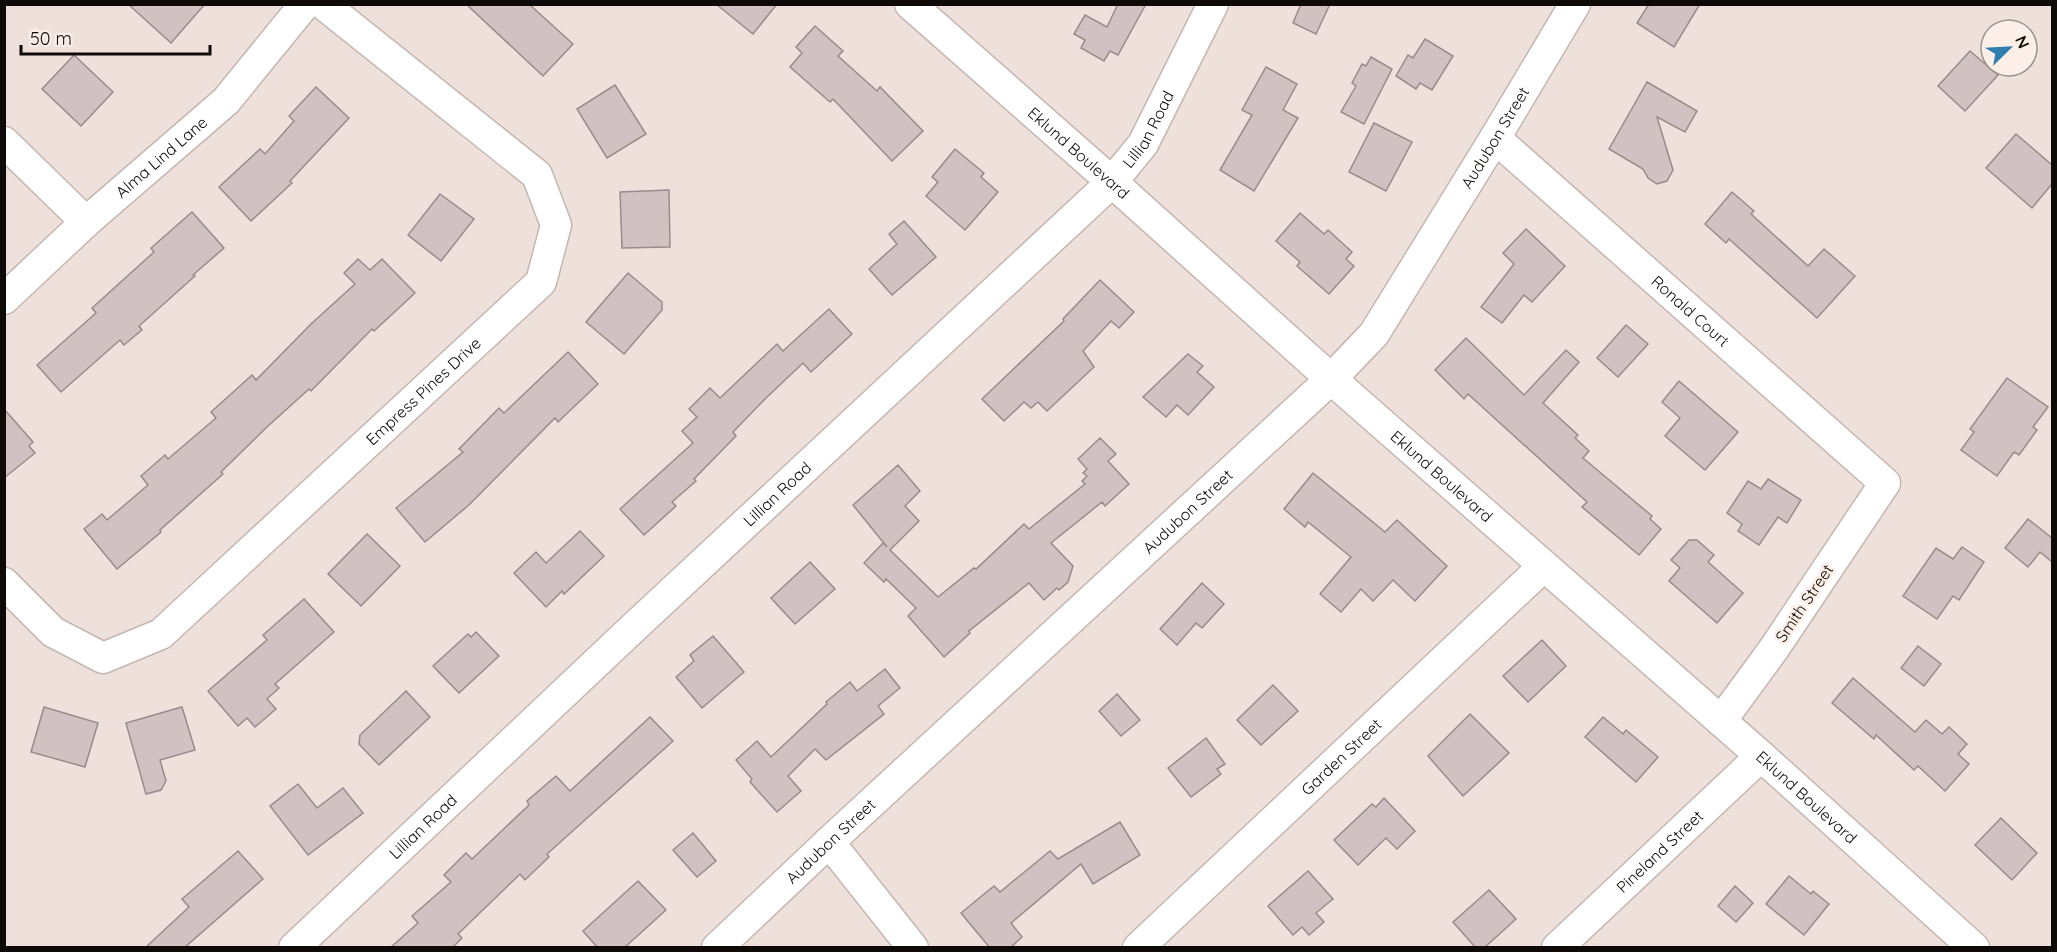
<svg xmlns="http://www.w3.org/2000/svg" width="2057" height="952" viewBox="0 0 2057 952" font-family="Quicksand,sans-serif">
	<rect width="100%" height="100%" fill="#eee1db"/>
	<g fill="#d0c1c2" stroke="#998b8b" stroke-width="1.5">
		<polygon points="128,4 205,4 171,43"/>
		<polygon points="466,4 529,4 573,44 543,76"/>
		<polygon points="716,4 777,4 753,34"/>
		<polygon points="1118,4 1146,4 1118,55 1110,51 1104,61 1081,48 1085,40 1074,34 1085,15 1107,27"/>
		<polygon points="1301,4 1330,4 1316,34 1293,23"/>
		<polygon points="1649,4 1700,4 1674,47 1637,23"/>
		<polygon points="815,26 843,51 838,56 877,91 880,87 923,131 892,161 833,99 830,102 790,67 802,53 796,47"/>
		<polygon points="1425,39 1453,56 1432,90 1420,83 1416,89 1396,76 1408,55 1413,58"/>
		<polygon points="1970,51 1998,75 1965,111 1938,86"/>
		<polygon points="74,55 113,92 81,126 42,89"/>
		<polygon points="1371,57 1392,69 1364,124 1341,112 1356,86 1352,83 1362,64 1366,66"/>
		<polygon points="1266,67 1297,84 1283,110 1298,118 1254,191 1220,170 1252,115 1242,110"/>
		<polygon points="1647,82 1697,111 1685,132 1657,117 1673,170 1667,181 1657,184 1648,178 1643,169 1609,149"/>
		<polygon points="615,85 646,134 607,158 577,109"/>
		<polygon points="316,87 349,118 290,181 292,183 251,221 219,187 260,149 265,154 294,121 289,116"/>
		<polygon points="1374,123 1412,142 1386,191 1349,172"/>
		<polygon points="2016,134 2052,165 2052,184 2032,208 1986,168"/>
		<polygon points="955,149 984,173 981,177 998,192 965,230 926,196 938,182 932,177"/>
		<polygon points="669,190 670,247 622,248 620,192"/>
		<polygon points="1732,192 1754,211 1751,214 1808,266 1824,249 1855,276 1817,318 1729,239 1726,243 1705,224"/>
		<polygon points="440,194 474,219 441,261 408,235"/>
		<polygon points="192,212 224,248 193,275 195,276 139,326 142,330 124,345 120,340 61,392 37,365 96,313 92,308 154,252 151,248"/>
		<polygon points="1300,213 1324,234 1328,230 1352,252 1346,259 1354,266 1329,294 1297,266 1300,262 1276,241"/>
		<polygon points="904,221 936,257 892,295 869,269 897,244 889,234"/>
		<polygon points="1526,229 1565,266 1532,302 1524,295 1502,323 1481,307 1514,264 1503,253"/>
		<polygon points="358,259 370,270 382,259 415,293 374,331 372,329 311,391 309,389 267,427 221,472 223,474 160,530 161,532 117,569 84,529 102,514 107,520 148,485 141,476 165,455 168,459 216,418 211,412 252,375 256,380 311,324 355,284 344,273"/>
		<polygon points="628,273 662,302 662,310 624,354 586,322"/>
		<polygon points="1100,280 1134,312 1119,328 1111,321 1083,351 1094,367 1047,411 1038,402 1031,408 1024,402 1004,421 982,399 1064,321 1063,319"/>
		<polygon points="829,309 852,334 811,372 803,363 765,399 733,432 736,436 694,479 696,481 672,502 676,506 644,535 620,509 693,443 682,431 697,417 689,409 710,388 720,398 777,344 783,351"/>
		<polygon points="1626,325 1648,344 1618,377 1597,358"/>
		<polygon points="1466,338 1524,395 1566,350 1579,362 1543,403 1578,435 1575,438 1589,451 1583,458 1652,516 1650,519 1661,529 1639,555 1582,507 1587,502 1468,394 1464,399 1435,370"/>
		<polygon points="568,352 598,384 558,422 555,418 470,504 425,542 396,508 463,452 459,449 499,408 504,413"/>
		<polygon points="1188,354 1203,366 1197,372 1214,387 1188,415 1177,405 1166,417 1143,397"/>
		<polygon points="2007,378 2048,407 2033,427 2037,430 2019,455 2014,452 1997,476 1961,450 1974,432 1970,429"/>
		<polygon points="1679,381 1738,432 1705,470 1665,436 1680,418 1662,402"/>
		<polygon points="4,409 33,442 29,446 35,453 4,478"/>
		<polygon points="1100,438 1116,454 1108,461 1129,484 1105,506 1102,502 1051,543 1073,566 1068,582 1059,590 1057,588 1044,600 1029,583 969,631 970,633 944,657 908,616 916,608 886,579 884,582 864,563 883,543 887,547 853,505 898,465 920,491 905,506 919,521 890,550 938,597 974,568 976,569 1024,524 1029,529 1085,484 1082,481 1087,476 1083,473 1087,469 1078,459"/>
		<polygon points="1313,473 1385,532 1397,520 1447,566 1415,601 1393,580 1373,601 1361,589 1341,612 1320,594 1351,557 1308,522 1305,527 1284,509"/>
		<polygon points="1768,479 1801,500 1787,523 1778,517 1759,545 1738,531 1742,524 1727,513 1748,481 1761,489"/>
		<polygon points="2028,519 2052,538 2052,562 2040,552 2028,567 2005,548"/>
		<polygon points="580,531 604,556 564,594 562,591 546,607 514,573 536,552 546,563"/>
		<polygon points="367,534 400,566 361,606 328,574"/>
		<polygon points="1689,540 1697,540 1714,555 1708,562 1743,593 1717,623 1669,581 1680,568 1671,560"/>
		<polygon points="1962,547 1984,562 1959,600 1953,596 1937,619 1903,596 1936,548 1953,559"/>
		<polygon points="810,562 835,589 795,624 771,598"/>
		<polygon points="1202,583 1224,604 1202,628 1196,623 1177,645 1160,629"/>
		<polygon points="304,599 334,632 275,684 279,688 267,699 276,709 255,727 247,718 238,726 208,691 267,640 263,635"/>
		<polygon points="476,632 499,656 459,693 433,666 468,634 471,637"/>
		<polygon points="713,636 744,672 702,708 676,677 694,661 690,655"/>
		<polygon points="1542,640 1566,666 1528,702 1503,676"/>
		<polygon points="1918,646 1941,664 1924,686 1901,668"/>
		<polygon points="885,669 900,688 878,706 884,714 826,760 815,749 788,776 801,791 777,812 750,782 752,779 736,760 757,741 771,757 827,704 826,702 850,682 857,691"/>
		<polygon points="1853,678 1915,732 1926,720 1942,734 1949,727 1967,744 1958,754 1969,764 1945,791 1918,766 1914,770 1876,735 1874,739 1832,703"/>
		<polygon points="1273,685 1298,711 1261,745 1237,720"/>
		<polygon points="406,691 430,717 379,765 359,744 360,735"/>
		<polygon points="1117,694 1140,720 1121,736 1099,711"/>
		<polygon points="44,707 98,723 85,767 31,752"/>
		<polygon points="182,707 195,750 160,760 166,781 161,790 146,794 126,723"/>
		<polygon points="1470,714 1509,753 1463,796 1428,756"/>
		<polygon points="650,717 673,741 547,854 549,857 525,880 520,874 458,934 462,938 452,948 390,948 418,923 412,916 451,882 444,875 466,853 472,859 529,805 527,801 556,776 570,791"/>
		<polygon points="1603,717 1623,734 1626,730 1658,757 1636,782 1585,737"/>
		<polygon points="1206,738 1225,764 1217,769 1221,774 1191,797 1168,768"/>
		<polygon points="298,784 317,808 343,788 363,813 308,855 270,806"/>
		<polygon points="1384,798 1415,831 1397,849 1386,838 1358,865 1334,840 1372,804 1376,807"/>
		<polygon points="2001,818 2037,853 2012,880 1975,845"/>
		<polygon points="1120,822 1140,855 1093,884 1081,864 1011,923 1022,937 1010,948 990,948 961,913 994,886 1000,892 1050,851 1058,859"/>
		<polygon points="693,833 716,861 697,877 673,850"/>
		<polygon points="238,851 263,879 184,948 145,948 189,907 182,899"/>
		<polygon points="1308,871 1333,899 1316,913 1324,922 1309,935 1302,927 1293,935 1268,906"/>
		<polygon points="1789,876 1811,894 1813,891 1829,904 1804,935 1766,904"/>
		<polygon points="638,881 666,910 624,948 598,948 583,931"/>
		<polygon points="1735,886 1753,903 1736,922 1718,906"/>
		<polygon points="1489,890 1516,919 1484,948 1476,948 1453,922"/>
	</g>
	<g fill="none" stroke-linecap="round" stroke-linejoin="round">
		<defs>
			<g id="minor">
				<path id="s1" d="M910,4l202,178 219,197 430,377 213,192"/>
				<path id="s2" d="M1495,138l390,345 -112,167 -52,71"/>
				<polyline points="4,142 86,222"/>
				<path id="s3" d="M4,299l82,-77 140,-121 79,-97"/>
				<path id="s4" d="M4,583l49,49 50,26 58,-24 380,-352 15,-57 -19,-50 -214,-171"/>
				<polyline points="829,842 913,948"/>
				<path id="s5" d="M294,948l337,-318 481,-448 31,-38 70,-140"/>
				<path id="s6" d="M717,948l112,-106 502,-463 43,-45 121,-196 80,-134"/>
				<path id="s7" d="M1138,948l406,-382"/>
				<path id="s8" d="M1557,948l204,-192"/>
			</g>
		</defs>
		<use href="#minor" stroke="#c4b7b1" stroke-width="33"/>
		<use href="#minor" stroke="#fff" stroke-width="30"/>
	</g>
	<g text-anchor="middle" stroke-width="5" stroke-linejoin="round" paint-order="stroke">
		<g font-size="16" fill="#0e0a08" stroke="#fbefe8">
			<text dy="6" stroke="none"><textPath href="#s5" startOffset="1185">Lillian Road</textPath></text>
			<text dy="6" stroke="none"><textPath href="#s6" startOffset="1130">Audubon Street</textPath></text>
			<text dy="6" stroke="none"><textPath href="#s1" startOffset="225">Eklund Boulevard</textPath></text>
			<text dy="6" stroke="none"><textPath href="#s3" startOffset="212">Alma Lind Lane</textPath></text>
			<text dy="6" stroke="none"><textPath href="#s2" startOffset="261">Ronald Court</textPath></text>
			<text dy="6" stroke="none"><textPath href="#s4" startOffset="546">Empress Pines Drive</textPath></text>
			<text dy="6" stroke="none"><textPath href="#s1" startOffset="711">Eklund Boulevard</textPath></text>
			<text dy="6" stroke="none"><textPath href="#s5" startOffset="663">Lillian Road</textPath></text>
			<text dy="6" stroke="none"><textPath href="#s6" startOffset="642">Audubon Street</textPath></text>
			<text transform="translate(1804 603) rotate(-56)" y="6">Smith Street</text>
			<text dy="6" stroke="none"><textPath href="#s7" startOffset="279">Garden Street</textPath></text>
			<text dy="6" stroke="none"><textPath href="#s1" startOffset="1197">Eklund Boulevard</textPath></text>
			<text dy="6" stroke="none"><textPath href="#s5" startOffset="177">Lillian Road</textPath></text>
			<text dy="6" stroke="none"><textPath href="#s6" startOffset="156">Audubon Street</textPath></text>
			<text dy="6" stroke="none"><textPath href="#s8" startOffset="141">Pineland Street</textPath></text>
		</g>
	</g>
	<rect width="2057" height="952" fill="none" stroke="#0e0a08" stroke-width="12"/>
	<g transform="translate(2009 48) rotate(66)"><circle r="28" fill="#fbefe8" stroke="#9c938e" stroke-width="1.5"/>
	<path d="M0-4.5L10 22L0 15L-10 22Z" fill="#2e7eaf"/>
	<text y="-9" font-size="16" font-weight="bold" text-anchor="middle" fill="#0e0a08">N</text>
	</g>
	<path d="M21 45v9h189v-9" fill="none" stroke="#0e0a08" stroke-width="3"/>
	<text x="30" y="45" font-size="18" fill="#0e0a08" stroke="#fbefe8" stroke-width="4.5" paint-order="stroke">50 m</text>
</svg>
